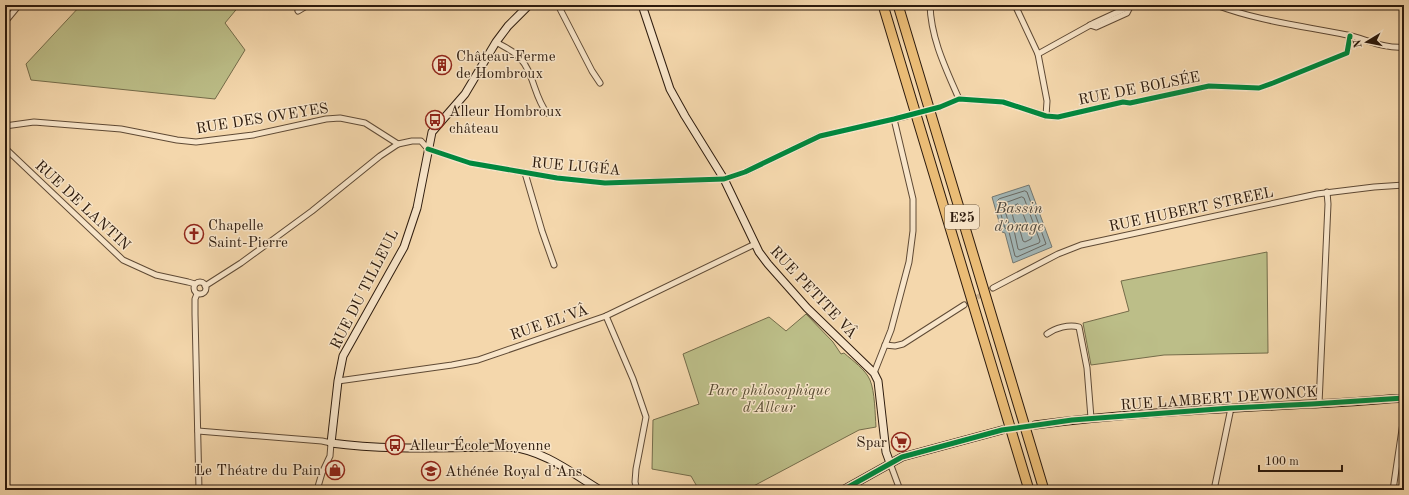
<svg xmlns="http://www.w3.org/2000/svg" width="1409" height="495" viewBox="0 0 1409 495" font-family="'Old Standard TT',serif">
	<rect width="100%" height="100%" fill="#f4d7ac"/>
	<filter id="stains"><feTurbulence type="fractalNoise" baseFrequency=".005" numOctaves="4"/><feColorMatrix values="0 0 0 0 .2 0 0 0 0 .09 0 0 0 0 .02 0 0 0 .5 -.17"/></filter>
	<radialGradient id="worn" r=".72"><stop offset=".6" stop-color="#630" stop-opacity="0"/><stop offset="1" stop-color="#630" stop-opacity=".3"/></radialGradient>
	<g fill="#bcbe88" stroke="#746c4a">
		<polygon points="81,5 240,5 225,23 245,50 215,99 31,80 26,64"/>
		<polygon points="1267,252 1268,353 1164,355 1091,365 1083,323 1129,311 1121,281"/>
		<path d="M806,314l27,28 8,12 3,-1c9,8 21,16 26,27 5,12 5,34 6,47l-17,3 -113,60h-47l-8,-14 -39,-7 1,-49 46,-16 -16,-50 86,-37 17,14z"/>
	</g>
	<polygon fill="#a2b6b6" stroke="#737872" points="1029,185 1052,247 1013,263 1005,233 1002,232 992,197"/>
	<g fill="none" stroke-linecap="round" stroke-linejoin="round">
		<g stroke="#686862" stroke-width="1">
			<polygon points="1025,191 1027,192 1046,244 1017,257 1015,256 1009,232 1005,228 997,201 999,199"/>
			<polygon points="1022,197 1024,198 1040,241 1039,243 1020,250 1018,249 1014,230 1009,224 1003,204 1005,203"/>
			<polygon points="1018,204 1020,206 1032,237 1031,239 1025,242 1023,241 1019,227 1014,221 1011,209 1012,207"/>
		</g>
		<g stroke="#ccb18c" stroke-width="5" stroke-dasharray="5 2.5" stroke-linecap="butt">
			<polyline points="907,116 940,107"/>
			<polyline points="964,305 993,288"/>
		</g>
		<polyline stroke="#ccb18c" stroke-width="7" stroke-dasharray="7 3.5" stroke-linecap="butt" points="1002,430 1035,425"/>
		<defs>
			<g id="street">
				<polyline points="558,5 592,71 600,83"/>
				<path d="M930,5c1,34 16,64 29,94"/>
				<polyline points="1015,5 1038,54 1047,101 1046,116"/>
				<path d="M1216,5c42,16 87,21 131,30 19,4 37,14 57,12"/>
				<polyline points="298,11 308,5"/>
				<polyline points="5,22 19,5"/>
				<polyline points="1090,25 1096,27 1127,13 1130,7"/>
				<path d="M496,42c8,5 18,9 24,16 14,15 14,39 27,55"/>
				<polyline points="1038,54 1094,23 1133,5"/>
				<polyline points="940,107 959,99 1003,102 1046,116 1058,117 1123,102 1130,103 1209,86 1259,88 1273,83 1347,53 1350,36"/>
				<polyline points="5,126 34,122 121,129 177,140 196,142 253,135 326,119 340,118 365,123 398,144"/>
				<polyline points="5,148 123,260 156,275 188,282 195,284"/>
				<polyline points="525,173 542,231 554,265"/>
				<circle cx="200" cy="288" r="6"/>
				<polyline points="205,286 241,263 312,211 380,156 398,144 412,141 421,141 428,149 470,163 557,178 605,183 724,179 745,172 820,136 907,116"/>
				<polyline points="993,288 1058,254 1081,245 1317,194 1374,187 1404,185"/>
				<polyline points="197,294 195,299 195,314 199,490"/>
				<polyline points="606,316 633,379 646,417 636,469 635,482 637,490"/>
				<path d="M1047,334c8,-6 22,-10 32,-7l8,41 4,50"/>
				<polyline points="885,345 895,346 903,344 964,305"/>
				<polyline points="874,373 891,330 909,262 913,231 913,199 894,119"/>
				<polyline points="338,381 452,365 478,360 606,316 755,244"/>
				<polyline points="1319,404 1328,204 1327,192"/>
				<polyline points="198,431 322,441 331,443 330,456 322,473 317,490"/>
				<polyline points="890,463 900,490"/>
				<polyline points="1214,490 1231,408"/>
				<polyline points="1393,490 1404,416"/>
			</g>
			<g id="secondary">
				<path d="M529,5l-21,21 -12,16 -31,52 -33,38 -15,76 -13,39 -61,109 -5,25 -7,62c59,8 119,4 179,4 33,3 62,26 90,43"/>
				<polyline points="642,5 670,89 685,116 724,179 759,252 768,264 807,308 874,373 878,381 886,452 890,463"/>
				<path d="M1035,425c91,-12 184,-16 275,-21 32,-1 63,-4 94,-6"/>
				<polyline points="843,490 902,457 1002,430"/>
			</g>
			<g id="highway">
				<polyline points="883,5 1029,490"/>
				<polyline points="898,5 1044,490"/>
			</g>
		</defs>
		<use href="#street" stroke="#5f4a35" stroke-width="7"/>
		<use href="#secondary" stroke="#2d1b0d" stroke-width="9"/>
		<use href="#highway" stroke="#2d1b0d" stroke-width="11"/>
		<use href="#street" stroke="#f8e5c9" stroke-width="5"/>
		<use href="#secondary" stroke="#f8e5c9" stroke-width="7"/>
		<use href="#highway" stroke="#eabc76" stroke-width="9"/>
		<defs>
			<g id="cycleway">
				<polyline points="428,149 470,163 557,178 605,183 724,179 745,172 820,136 894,119 940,107 959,99 1003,102 1046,116 1058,117 1123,102 1130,103 1209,86 1259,88 1273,83 1347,53 1350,36"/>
				<polyline points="843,490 902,457 1002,430 1072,420 1231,408 1312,404 1404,398"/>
			</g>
		</defs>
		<use href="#cycleway" stroke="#f8e5c9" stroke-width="8"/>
		<use href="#cycleway" stroke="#00873e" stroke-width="5"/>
	</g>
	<defs>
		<symbol id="building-ring" viewBox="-11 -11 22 22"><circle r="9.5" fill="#f8e5c9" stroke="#8f2418" stroke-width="1.5"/><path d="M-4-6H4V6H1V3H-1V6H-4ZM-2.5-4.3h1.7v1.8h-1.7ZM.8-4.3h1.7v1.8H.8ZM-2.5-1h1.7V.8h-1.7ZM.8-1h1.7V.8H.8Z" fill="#8f2418"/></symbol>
		<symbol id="bus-ring" viewBox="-11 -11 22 22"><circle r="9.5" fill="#f8e5c9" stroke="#8f2418" stroke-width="1.5"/><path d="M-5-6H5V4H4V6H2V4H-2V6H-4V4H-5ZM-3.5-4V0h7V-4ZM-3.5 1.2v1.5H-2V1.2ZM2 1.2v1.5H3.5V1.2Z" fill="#8f2418"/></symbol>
		<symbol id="church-ring" viewBox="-11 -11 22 22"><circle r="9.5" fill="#f8e5c9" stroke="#8f2418" stroke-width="1.5"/><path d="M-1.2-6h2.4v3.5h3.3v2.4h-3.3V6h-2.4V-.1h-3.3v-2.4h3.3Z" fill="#8f2418"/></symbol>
		<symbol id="supermarket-ring" viewBox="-11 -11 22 22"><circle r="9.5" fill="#f8e5c9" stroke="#8f2418" stroke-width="1.5"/><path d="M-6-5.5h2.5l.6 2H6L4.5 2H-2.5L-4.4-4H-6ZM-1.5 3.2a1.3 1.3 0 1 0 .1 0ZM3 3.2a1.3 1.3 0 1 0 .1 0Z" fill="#8f2418"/></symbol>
		<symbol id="shop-ring" viewBox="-11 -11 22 22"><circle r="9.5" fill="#f8e5c9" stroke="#8f2418" stroke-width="1.5"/><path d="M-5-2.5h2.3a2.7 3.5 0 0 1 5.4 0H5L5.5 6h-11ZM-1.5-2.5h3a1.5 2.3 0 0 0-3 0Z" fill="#8f2418"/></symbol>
		<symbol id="school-ring" viewBox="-11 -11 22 22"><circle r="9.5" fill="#f8e5c9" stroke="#8f2418" stroke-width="1.5"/><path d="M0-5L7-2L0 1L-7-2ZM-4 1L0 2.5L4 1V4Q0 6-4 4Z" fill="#8f2418"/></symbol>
	</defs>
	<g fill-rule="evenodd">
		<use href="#building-ring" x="431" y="54" width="22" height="22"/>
		<use href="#bus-ring" x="424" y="109" width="22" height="22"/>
		<use href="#church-ring" x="183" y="223" width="22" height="22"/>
		<use href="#supermarket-ring" x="890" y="431" width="22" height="22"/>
		<use href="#bus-ring" x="384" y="434" width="22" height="22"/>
		<use href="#shop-ring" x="324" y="459" width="22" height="22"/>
		<use href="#school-ring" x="420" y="460" width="22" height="22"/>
	</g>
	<g text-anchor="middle" stroke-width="3" stroke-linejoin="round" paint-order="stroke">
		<rect fill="#f8e5c9" stroke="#6a5845" stroke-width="1" x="945" y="205" width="34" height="24" rx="3"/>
		<g font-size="14" font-weight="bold" fill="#2d1b0d">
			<text x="962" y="222">E25</text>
		</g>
		<g font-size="15" fill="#2d1b0d" stroke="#f8e5c9" text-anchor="start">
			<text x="456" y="61">Château-Ferme<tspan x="456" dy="17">de Hombroux</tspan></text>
			<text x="449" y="116">Alleur Hombroux<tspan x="449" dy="17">château</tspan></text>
			<text x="208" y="230">Chapelle<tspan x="208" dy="17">Saint-Pierre</tspan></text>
			<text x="887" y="447" text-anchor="end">Spar</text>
			<text x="409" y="450">Alleur École Moyenne</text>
			<text x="321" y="475" text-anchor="end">Le Théatre du Pain</text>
			<text x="445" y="476">Athénée Royal d’Ans</text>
		</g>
		<g font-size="15" fill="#2d1b0d" stroke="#f8e5c9">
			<text transform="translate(1139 88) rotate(-11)" y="5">RUE DE BOLSÉE</text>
			<text transform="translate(262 118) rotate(-9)" y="5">RUE DES OVEYES</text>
			<text transform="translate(576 166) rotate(5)" y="5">RUE LUGÉA</text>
			<text transform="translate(83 205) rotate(43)" y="5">RUE DE LANTIN</text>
			<text transform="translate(1191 209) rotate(-12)" y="5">RUE HUBERT STREEL</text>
			<text transform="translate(364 289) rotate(-63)" y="5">RUE DU TILLEUL</text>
			<text transform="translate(814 292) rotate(47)" y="5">RUE PETITE VÂ</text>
			<text transform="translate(549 322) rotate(-19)" y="5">RUE EL'VÂ</text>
			<text transform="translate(1219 398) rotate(-4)" y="5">RUE LAMBERT DEWONCK</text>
		</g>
		<g font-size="15" font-style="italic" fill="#584c32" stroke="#f8e5c9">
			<text x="769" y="395">Parc philosophique<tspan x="769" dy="17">d'Alleur</tspan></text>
		</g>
		<g font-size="16" font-style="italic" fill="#504a40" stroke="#f8e5c9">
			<text x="1019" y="213">Bassin<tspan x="1019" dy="18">d'orage</tspan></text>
		</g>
	</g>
	<rect width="1409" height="495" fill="none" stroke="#f4d7ac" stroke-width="20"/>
	<rect x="6" y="6" width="1397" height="483" fill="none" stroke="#2d1b0d" stroke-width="2"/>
	<rect x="10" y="10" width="1389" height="475" fill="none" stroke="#2d1b0d"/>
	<g transform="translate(1367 42) rotate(260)" stroke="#f8e5c9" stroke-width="3" paint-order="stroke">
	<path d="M0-3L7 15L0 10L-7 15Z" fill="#2d1b0d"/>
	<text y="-6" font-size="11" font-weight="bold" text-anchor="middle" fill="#2d1b0d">N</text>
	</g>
	<path d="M1259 465v6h83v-6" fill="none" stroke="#2d1b0d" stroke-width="2"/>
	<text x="1265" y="465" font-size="12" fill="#2d1b0d" stroke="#f8e5c9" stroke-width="3" paint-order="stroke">100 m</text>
	<rect width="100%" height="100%" filter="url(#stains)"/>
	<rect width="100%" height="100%" fill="url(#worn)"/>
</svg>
